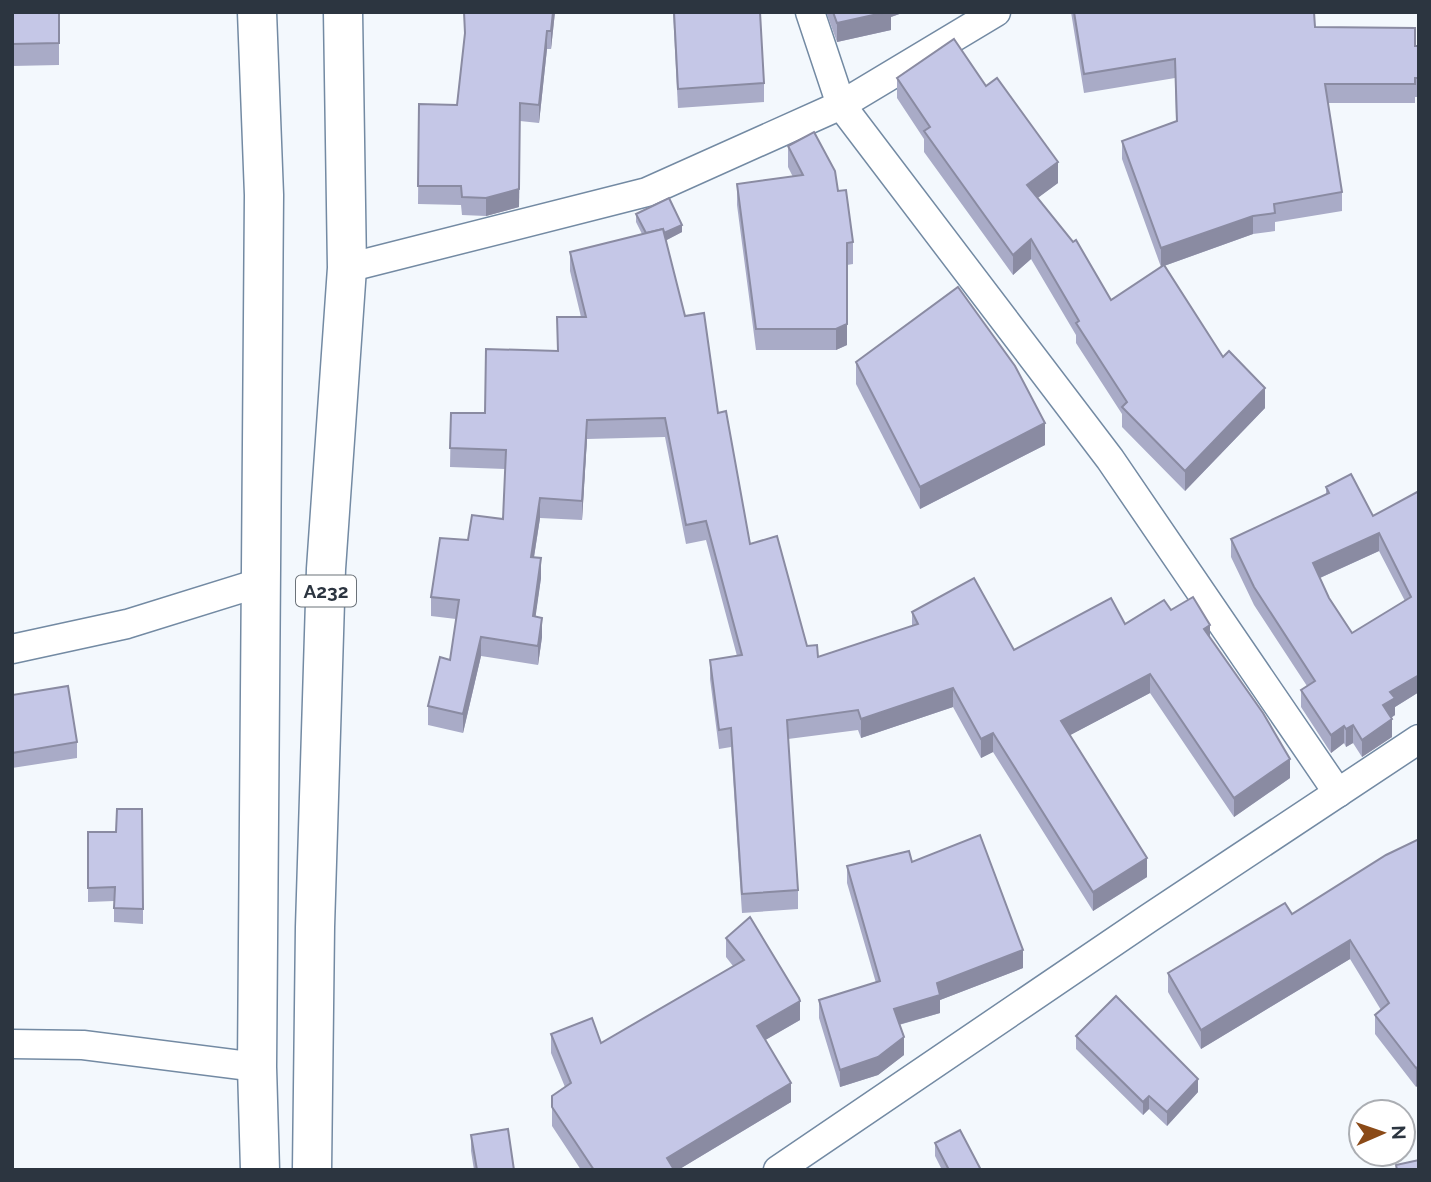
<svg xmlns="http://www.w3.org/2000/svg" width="1431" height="1182" font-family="Raleway,sans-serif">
	<rect width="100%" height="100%" fill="#f3f8fd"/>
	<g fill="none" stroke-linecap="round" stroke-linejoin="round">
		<g stroke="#738aa3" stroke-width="31">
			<g id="street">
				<polyline points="810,12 841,105 1110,459 1338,793"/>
				<polyline points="347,268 647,192 841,105 996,12"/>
				<polyline points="12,649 127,624 262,582"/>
				<polyline points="12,1044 83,1045 257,1067"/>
				<polyline points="778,1170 1149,918 1419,739"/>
			</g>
		</g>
		<g stroke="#738aa3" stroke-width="41">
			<g id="highway">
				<polyline points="257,12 264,195 257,1067 260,1170"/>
				<polyline points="312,1170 315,927 326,569 347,268 343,12"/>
			</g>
		</g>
		<use href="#street" stroke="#fff" stroke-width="28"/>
		<use href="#highway" stroke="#fff" stroke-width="38"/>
	</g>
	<g fill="#a9abc7" fill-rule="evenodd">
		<polygon points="12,12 59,12 59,65 12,66"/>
		<polygon points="464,12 555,12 551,49 547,49 539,123 520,121 519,207 486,216 462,215 461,205 418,204 419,104 457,105 465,40"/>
		<polygon points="673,12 760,12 764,83 764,102 678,108"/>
		<polygon points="826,12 905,12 891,17 891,30 837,42"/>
		<polygon points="1071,12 1314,12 1315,27 1419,46 1419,97 1415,97 1415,103 1328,103 1342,192 1342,211 1275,222 1275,231 1253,234 1164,266 1223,357 1265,408 1185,491 1122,427 1122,414 1076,343 1076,335 1031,259 1013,275 924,152 924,139 897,98 897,78 986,86 1058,183 1037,198 1111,300 1161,267 1122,159 1122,141 1176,121 1175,78 1084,93"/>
		<polygon points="788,146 838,191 853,242 853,264 847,265 847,345 836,350 756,350 737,205 737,184 793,177 788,167"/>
		<polygon points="636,214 682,232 666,240 685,316 718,413 750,544 807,646 818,657 912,626 912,612 1014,650 1125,624 1171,610 1210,638 1290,778 1234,817 1150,693 1070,735 1147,877 1093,911 993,752 981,758 953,707 861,738 858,730 788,739 798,890 798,909 742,913 731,747 719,749 710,679 710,660 737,656 706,540 686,544 665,437 587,439 582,520 540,518 534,557 541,578 535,617 542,637 538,665 481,656 463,733 428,725 428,706 450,660 456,619 431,616 431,597 468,540 503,519 505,469 450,467 451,413 485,413 558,351 581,317 570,271 570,252 642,234 636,222"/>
		<polygon points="856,362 1045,445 920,509 856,384"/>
		<path d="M 1326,487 L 1373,516 L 1419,491 L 1419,692 L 1395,707 L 1395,715 L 1391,718 L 1392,737 L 1362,757 L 1353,743 L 1346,747 L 1344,743 L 1331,753 L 1301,707 L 1301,690 L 1307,686 L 1254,605 L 1231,557 L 1231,539 L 1326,495 ZM 1379,551 L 1405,601 L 1352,633 L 1329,598 L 1320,578 Z"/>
		<polygon points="12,695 77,742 77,758 12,768"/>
		<polygon points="88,832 143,909 143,924 114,922 114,901 88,902"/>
		<polygon points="1419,839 1416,1087 1375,1034 1375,1015 1381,1010 1350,959 1201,1049 1168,992 1168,973 1292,914"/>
		<polygon points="912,862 1023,968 940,1000 940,1013 899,1025 904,1055 878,1075 840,1087 819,1018 819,1000 876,983 847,883 847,866"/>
		<polygon points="726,938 800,1020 765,1040 791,1102 678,1170 581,1170 552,1126 552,1096 565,1087 551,1053 551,1034 601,1043 733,966 726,957"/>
		<polygon points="1076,1036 1198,1092 1167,1126 1149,1109 1143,1115 1076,1049"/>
		<polygon points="471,1135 514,1170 474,1170 471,1151"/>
		<polygon points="935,1143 981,1170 942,1170 935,1156"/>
	</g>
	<g fill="#8a8ba2">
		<polygon points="553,12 555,12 551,49 551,31"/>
		<polygon points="887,12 905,12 891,17 891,30 837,42 837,23"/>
		<polygon points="547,31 547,49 539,123 539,105"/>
		<polygon points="520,121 519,207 486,216 486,198"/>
		<polygon points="1058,162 1058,183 1027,206 1027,185"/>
		<polygon points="1253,216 1253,234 1161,267 1161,248"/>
		<polygon points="682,225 682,232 650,249 650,241"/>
		<polygon points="1031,239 1031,259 1013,275 1013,255"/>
		<polygon points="847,324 847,345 836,350 836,329"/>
		<polygon points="1265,388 1265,408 1185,491 1185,471"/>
		<polygon points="587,420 587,439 582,520 582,501"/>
		<polygon points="1045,423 1045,445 920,509 920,487"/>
		<polygon points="540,498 540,518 531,576 531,557"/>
		<polygon points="1379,533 1379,551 1313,581 1313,563"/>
		<polygon points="541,558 541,578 533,635 533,616"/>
		<polygon points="542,618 542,637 538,665 538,646"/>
		<polygon points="1210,625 1210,645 1204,629"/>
		<polygon points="481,637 481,656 463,733 463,714"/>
		<polygon points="1150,674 1150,693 1061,740 1061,721"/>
		<polygon points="1419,675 1419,692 1395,707 1395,715 1383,723 1383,705 1390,692"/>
		<polygon points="953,688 953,707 861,738 861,719"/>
		<polygon points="1392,719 1392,737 1362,757 1362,740"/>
		<polygon points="1353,725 1353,743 1346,747 1346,729"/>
		<polygon points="1344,726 1344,743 1331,753 1331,735"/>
		<polygon points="993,733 993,752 981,758 981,739"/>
		<polygon points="1290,759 1290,778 1234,817 1234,798"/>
		<polygon points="1147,858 1147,877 1093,911 1093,892"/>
		<polygon points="1350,940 1350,959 1201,1049 1201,1030"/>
		<polygon points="1023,950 1023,968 940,1000 940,1013 894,1026 894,1009 937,983"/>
		<polygon points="800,1001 800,1020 757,1045 757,1026"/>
		<polygon points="904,1037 904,1055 878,1075 840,1087 840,1070"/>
		<polygon points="1419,1066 1419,1085 1416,1087 1416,1068"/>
		<polygon points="1198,1079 1198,1092 1167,1126 1167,1112"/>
		<polygon points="791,1083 791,1102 678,1170 667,1170 667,1158"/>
		<polygon points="1149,1096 1149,1109 1143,1115 1143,1102"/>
	</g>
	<g fill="#c5c7e7" stroke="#8a8ba2" stroke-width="2" fill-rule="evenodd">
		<polygon points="12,12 59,12 59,43 12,44"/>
		<polygon points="464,12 553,12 551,31 547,31 539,105 520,103 519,189 486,198 462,197 461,186 418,186 419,104 457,105 465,33"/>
		<polygon points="674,12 760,12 764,83 678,89"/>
		<polygon points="833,12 887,12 837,23"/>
		<polygon points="1074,12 1314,12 1315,27 1415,28 1415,46 1419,46 1419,78 1415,78 1415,84 1325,84 1342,192 1274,204 1275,213 1253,216 1161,248 1122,141 1177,121 1175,59 1084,74"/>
		<polygon points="954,39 986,86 997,78 1058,162 1027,185 1073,242 1076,240 1111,300 1164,265 1223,357 1229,351 1265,388 1185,471 1122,407 1127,402 1076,323 1079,321 1031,239 1013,255 924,131 930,127 897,78"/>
		<polygon points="814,132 835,171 838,191 846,190 853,242 847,243 847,324 836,329 756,329 737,184 803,175 788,146"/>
		<polygon points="669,198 682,225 664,233 663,229 646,233 636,214"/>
		<polygon points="663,229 685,316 704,313 718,413 726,411 750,544 777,536 807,646 817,645 818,657 918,624 912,612 974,578 1014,650 1111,598 1125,624 1164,600 1171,610 1193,597 1210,625 1204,629 1263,713 1290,759 1234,798 1150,674 1061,721 1147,858 1093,892 993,733 981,739 953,688 861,719 858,710 787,720 798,890 742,894 731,728 719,730 710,660 742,655 706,521 686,525 665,418 587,420 582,501 540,498 531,557 541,558 533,616 542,618 538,646 481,637 463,714 428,706 440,657 450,660 459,600 431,597 440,538 468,540 472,515 503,519 506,450 450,448 451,413 485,413 486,349 558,351 557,317 586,317 570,252"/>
		<polygon points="958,287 1015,366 1045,423 920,487 856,362"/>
		<path d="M 1351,474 L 1373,516 L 1419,491 L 1419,675 L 1390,692 L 1395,698 L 1383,705 L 1392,719 L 1362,740 L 1353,725 L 1346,729 L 1344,726 L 1331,735 L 1301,690 L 1315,681 L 1254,587 L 1231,539 L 1329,493 L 1326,487 ZM 1379,533 L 1411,597 L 1352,633 L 1329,598 L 1313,563 Z"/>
		<polygon points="68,686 77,742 12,753 12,695"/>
		<polygon points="117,809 142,809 143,909 114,908 115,887 88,888 88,832 116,832"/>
		<polygon points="980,835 1023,950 937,983 940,995 894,1009 904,1037 878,1057 840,1070 819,1000 880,981 847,866 909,851 912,862"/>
		<polygon points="1419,839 1419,1066 1416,1068 1375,1015 1389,1003 1350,940 1201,1030 1168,973 1285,903 1292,914 1386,855"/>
		<polygon points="750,917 799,998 800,1001 757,1026 791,1083 667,1158 673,1168 670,1170 594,1170 552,1107 552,1096 571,1083 551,1034 592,1018 601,1043 744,960 726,938"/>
		<polygon points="1116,996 1198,1079 1167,1112 1149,1096 1143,1102 1076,1036"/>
		<polygon points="508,1129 514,1170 477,1170 471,1135"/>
		<polygon points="960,1130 981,1170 949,1170 935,1143"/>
		<polygon points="1419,1160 1419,1170 1397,1170 1396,1165"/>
	</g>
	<g text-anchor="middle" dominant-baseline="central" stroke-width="5" stroke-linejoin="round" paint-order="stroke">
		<rect fill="#fff" stroke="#6b7279" stroke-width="2" x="296" y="575.5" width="60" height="31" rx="5"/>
		<g font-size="19" font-weight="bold" fill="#2c3540">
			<text x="326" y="591">A232</text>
		</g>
	</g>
	<rect width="1431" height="1182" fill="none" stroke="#2c3540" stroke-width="28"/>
	<g transform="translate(1382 1133) rotate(88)"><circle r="33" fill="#ffffff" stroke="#abaeb3" stroke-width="2"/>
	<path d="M0-5L12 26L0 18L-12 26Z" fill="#8b4a17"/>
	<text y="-10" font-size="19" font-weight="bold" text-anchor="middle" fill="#2c3540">N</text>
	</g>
</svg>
